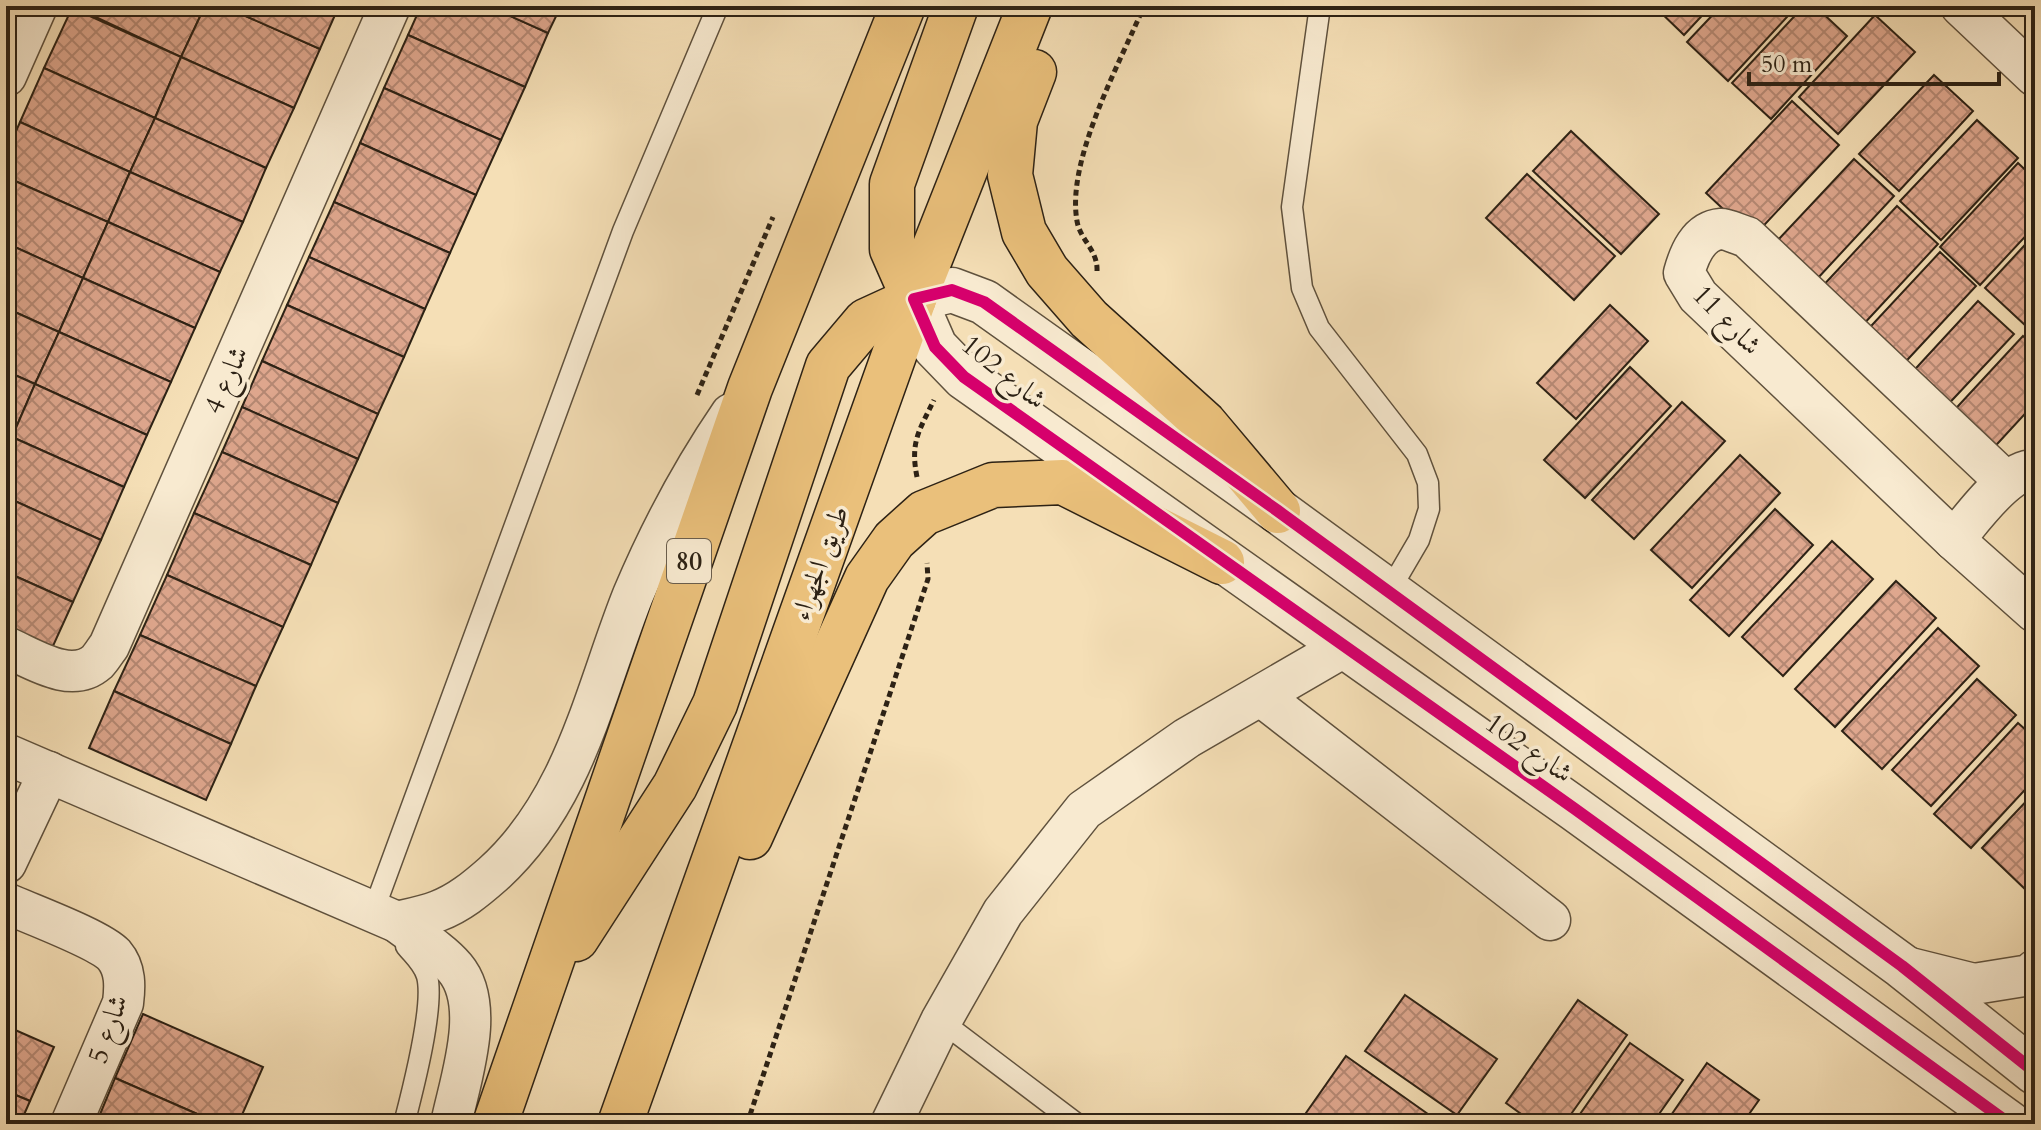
<svg xmlns="http://www.w3.org/2000/svg" width="2041" height="1130" font-family="Cardo,Amiri,serif">
	<defs>
		<pattern id="building-cross-hatch" width="8" height="8" patternUnits="userSpaceOnUse" patternTransform="scale(2)"><rect width="8" height="8" fill="#dfa78e"/><path d="M0 0l8 8M0 8l8-8" fill="none" stroke="#b58873"/></pattern>
	</defs>
	<rect width="100%" height="100%" fill="#f5dfb6"/>
	<filter id="stains"><feTurbulence type="fractalNoise" baseFrequency=".0025" numOctaves="4"/><feColorMatrix values="0 0 0 0 .2 0 0 0 0 .09 0 0 0 0 .02 0 0 0 .5 -.17"/></filter>
	<radialGradient id="worn" r=".72"><stop offset=".6" stop-color="#630" stop-opacity="0"/><stop offset="1" stop-color="#630" stop-opacity=".3"/></radialGradient>
	<g fill="url(#building-cross-hatch)" stroke="#2d2215" stroke-width="2">
		<polygon points="72,6 205,6 181,57"/>
		<polygon points="205,6 223,6 320,49 294,108 181,57"/>
		<polygon points="223,6 339,6 320,49"/>
		<polygon points="421,6 488,6 548,33 525,87 408,35"/>
		<polygon points="488,6 561,6 548,33"/>
		<polygon points="1654,6 1711,6 1684,35"/>
		<polygon points="1721,6 1797,6 1728,81 1687,42"/>
		<polygon points="1804,6 1815,6 1847,36 1771,119 1732,83"/>
		<polygon points="72,8 181,57 155,118 44,68"/>
		<polygon points="1875,15 1915,52 1838,134 1799,97"/>
		<polygon points="408,35 525,87 501,140 384,88"/>
		<polygon points="181,57 294,108 266,168 155,118"/>
		<polygon points="44,68 155,118 130,172 20,122"/>
		<polygon points="1934,75 1973,111 1899,191 1859,154"/>
		<polygon points="384,88 501,140 476,195 360,143"/>
		<polygon points="1792,101 1839,145 1753,237 1706,193"/>
		<polygon points="155,118 266,168 243,222 130,172"/>
		<polygon points="1977,120 2018,158 1941,240 1900,201"/>
		<polygon points="20,122 130,172 108,222 6,177 6,154"/>
		<polygon points="1571,131 1659,214 1621,254 1533,171"/>
		<polygon points="360,143 476,195 450,253 334,202"/>
		<polygon points="1854,159 1894,196 1817,279 1777,241"/>
		<polygon points="2018,163 2035,179 2035,226 1980,285 1940,247"/>
		<polygon points="130,172 243,222 220,272 108,222"/>
		<polygon points="1527,174 1615,256 1574,300 1486,218"/>
		<polygon points="6,177 108,222 83,278 6,243"/>
		<polygon points="334,202 450,253 425,309 309,257"/>
		<polygon points="1897,206 1938,244 1860,328 1819,290"/>
		<polygon points="108,222 220,272 195,328 83,278"/>
		<polygon points="2035,234 2035,316 2026,326 1985,288"/>
		<polygon points="6,243 83,278 59,332 6,308"/>
		<polygon points="1940,252 1976,286 1896,372 1859,339"/>
		<polygon points="309,257 425,309 404,357 287,305"/>
		<polygon points="83,278 195,328 171,382 59,332"/>
		<polygon points="1978,301 2014,334 1941,412 1906,379"/>
		<polygon points="287,305 404,357 378,414 262,361"/>
		<polygon points="1610,305 1648,341 1576,419 1537,383"/>
		<polygon points="6,308 59,332 35,384 6,371"/>
		<polygon points="2035,325 2035,342 2026,334"/>
		<polygon points="59,332 171,382 147,435 35,384"/>
		<polygon points="2023,336 2035,347 2035,403 1987,455 1947,418"/>
		<polygon points="262,361 378,414 358,459 242,407"/>
		<polygon points="1630,367 1671,406 1585,498 1544,460"/>
		<polygon points="6,371 35,384 12,437 6,435"/>
		<polygon points="35,384 147,435 124,487 12,437"/>
		<polygon points="1682,402 1725,441 1634,539 1592,500"/>
		<polygon points="242,407 358,459 338,503 222,452"/>
		<polygon points="12,437 124,487 101,540 6,497 6,450"/>
		<polygon points="222,452 338,503 311,565 194,513"/>
		<polygon points="1740,455 1780,493 1692,588 1651,550"/>
		<polygon points="6,497 101,540 73,602 6,572"/>
		<polygon points="1775,509 1813,545 1729,636 1690,600"/>
		<polygon points="194,513 311,565 283,627 167,575"/>
		<polygon points="1832,541 1873,579 1783,676 1742,637"/>
		<polygon points="6,572 73,602 48,657 6,638"/>
		<polygon points="167,575 283,627 256,686 140,635"/>
		<polygon points="1896,581 1936,618 1835,727 1795,689"/>
		<polygon points="1938,628 1979,666 1882,769 1842,731"/>
		<polygon points="140,635 256,686 231,744 114,691"/>
		<polygon points="1977,679 2016,715 1931,806 1892,770"/>
		<polygon points="114,691 231,744 206,800 89,748"/>
		<polygon points="2018,723 2035,738 2035,779 1971,848 1934,814"/>
		<polygon points="2035,792 2035,882 2027,891 1982,848"/>
		<polygon points="1405,995 1497,1059 1457,1115 1365,1051"/>
		<polygon points="1578,1000 1627,1035 1564,1124 1535,1124 1506,1103"/>
		<polygon points="143,1014 263,1067 238,1124 220,1124 115,1078"/>
		<polygon points="6,1026 54,1047 30,1101 6,1091"/>
		<polygon points="1630,1043 1683,1080 1652,1124 1573,1124"/>
		<polygon points="1346,1056 1442,1124 1323,1124 1306,1113"/>
		<polygon points="1707,1063 1759,1100 1742,1124 1665,1124"/>
		<polygon points="115,1078 220,1124 96,1124"/>
		<polygon points="6,1091 30,1101 20,1124 6,1124"/>
		<polygon points="1780,1115 1793,1124 1774,1124"/>
	</g>
	<g fill="none" stroke-linecap="round" stroke-linejoin="round">
		<g stroke="#5f513d" stroke-width="23">
			<g id="service">
				<polyline points="1320,6 1292,207 1302,288 1319,328 1417,454 1428,483 1429,509 1419,540 1388,593"/>
				<polyline points="373,912 623,231 718,6"/>
				<polyline points="941,1021 1077,1124"/>
				<path d="M 404,1124 C 412,1093 435,1006 427,976 C 423,963 414,956 406,946"/>
			</g>
		</g>
		<g stroke="#5f513d" stroke-width="43">
			<g id="minor">
				<polyline points="1961,6 2035,76"/>
				<polyline points="6,76 37,6"/>
				<path d="M 2006,482 L 1747,237 C 1739,235 1728,229 1721,229 C 1698,231 1689,255 1684,273 L 1698,296 L 1954,540 L 2035,612"/>
				<path d="M 1954,540 C 1972,519 2006,469 2035,470"/>
				<path d="M 6,647 C 32,658 71,685 97,662 C 101,658 105,651 109,646 L 390,6"/>
				<polyline points="1261,696 1550,920"/>
				<path d="M 6,754 L 397,922 C 415,936 440,950 455,968 C 487,1006 460,1080 451,1124"/>
				<polyline points="6,863 49,772"/>
				<path d="M 6,903 C 30,914 99,939 114,955 C 126,969 125,987 123,1003 L 71,1124"/>
				<path d="M 397,922 C 410,919 425,916 438,911 C 459,903 476,889 493,874 C 575,800 594,693 633,595 C 660,531 692,471 731,414"/>
				<polyline points="1902,966 1974,984 2030,975 2035,970"/>
				<polyline points="891,1124 941,1021 1003,912 1084,810 1187,738 1344,647"/>
			</g>
		</g>
		<g stroke="#5f513d" stroke-width="47">
			<polyline id="tertiary" points="2010,1124 1575,809 964,377 935,347 914,299 952,290 984,302 1278,511 1902,966 2035,1072"/>
		</g>
		<g stroke="#2d2215" stroke-width="47">
			<g id="trunk">
				<polyline points="1034,72 1015,121 1010,175 1024,232 1047,271 1089,319 1204,423 1278,511"/>
				<polyline points="914,299 892,249 892,184 956,6"/>
				<polyline points="750,837 867,578 894,540 924,513 993,485 1063,482 1222,562"/>
				<polyline points="576,939 675,786 715,704 828,366 866,321 914,299"/>
				<polyline points="495,1124 750,388 903,6"/>
				<polyline points="620,1124 914,299 1030,6"/>
			</g>
		</g>
		<g stroke="#2d2215" stroke-width="5" stroke-dasharray="6 4" stroke-linecap="butt">
			<path d="M 1097,271 C 1098,250 1080,240 1077,221 C 1066,160 1120,63 1144,6"/>
			<polyline points="697,395 773,217"/>
			<path d="M 917,477 C 910,442 919,431 934,400"/>
			<polyline points="747,1124 928,579 927,563"/>
		</g>
		<use href="#service" stroke="#f8ead0" stroke-width="20"/>
		<use href="#minor" stroke="#f8ead0" stroke-width="40"/>
		<use href="#tertiary" stroke="#f8ead0" stroke-width="44"/>
		<use href="#trunk" stroke="#eac07b" stroke-width="44"/>
		<g stroke="#f8ead0" stroke-width="17">
			<polyline id="cycleway" points="2010,1124 1575,809 964,377 935,347 914,299 952,290 984,302 1278,511 1902,966 2035,1072"/>
		</g>
		<use href="#cycleway" stroke="#d6006c" stroke-width="12"/>
	</g>
	<g text-anchor="middle" dominant-baseline="central" stroke-width="7" stroke-linejoin="round" paint-order="stroke">
		<rect fill="#f8ead0" stroke="#6a5e4d" stroke-width="2" x="667" y="539" width="44" height="44" rx="6"/>
		<g font-size="26" font-weight="bold" fill="#2d2215">
			<text x="689" y="561">80</text>
		</g>
		<g font-size="28" fill="#2d2215" stroke="#f8ead0">
			<text transform="translate(1727 320) rotate(46)">شارع 11</text>
			<text transform="translate(1004 372) rotate(39)">شارع 102</text>
			<text transform="translate(226 380) rotate(-66)">شارع 4</text>
			<text transform="translate(820 563) rotate(-70)">طريق الجهراء</text>
			<text transform="translate(1529 748) rotate(35)">شارع 102</text>
			<text transform="translate(108 1029) rotate(-71)">شارع 5</text>
		</g>
	</g>
	<rect width="2041" height="1130" fill="none" stroke="#f5dfb6" stroke-width="32"/>
	<rect x="8" y="8" width="2025" height="1114" fill="none" stroke="#2d2215" stroke-width="4"/>
	<rect x="16" y="16" width="2009" height="1098" fill="none" stroke="#2d2215" stroke-width="2"/>
	<path d="M1749 72v12h250v-12" fill="none" stroke="#2d2215" stroke-width="4"/>
	<text x="1761" y="72" font-size="24" fill="#2d2215" stroke="#f8ead0" stroke-width="6" paint-order="stroke">50 m</text>
	<rect width="100%" height="100%" filter="url(#stains)"/>
	<rect width="100%" height="100%" fill="url(#worn)"/>
</svg>
